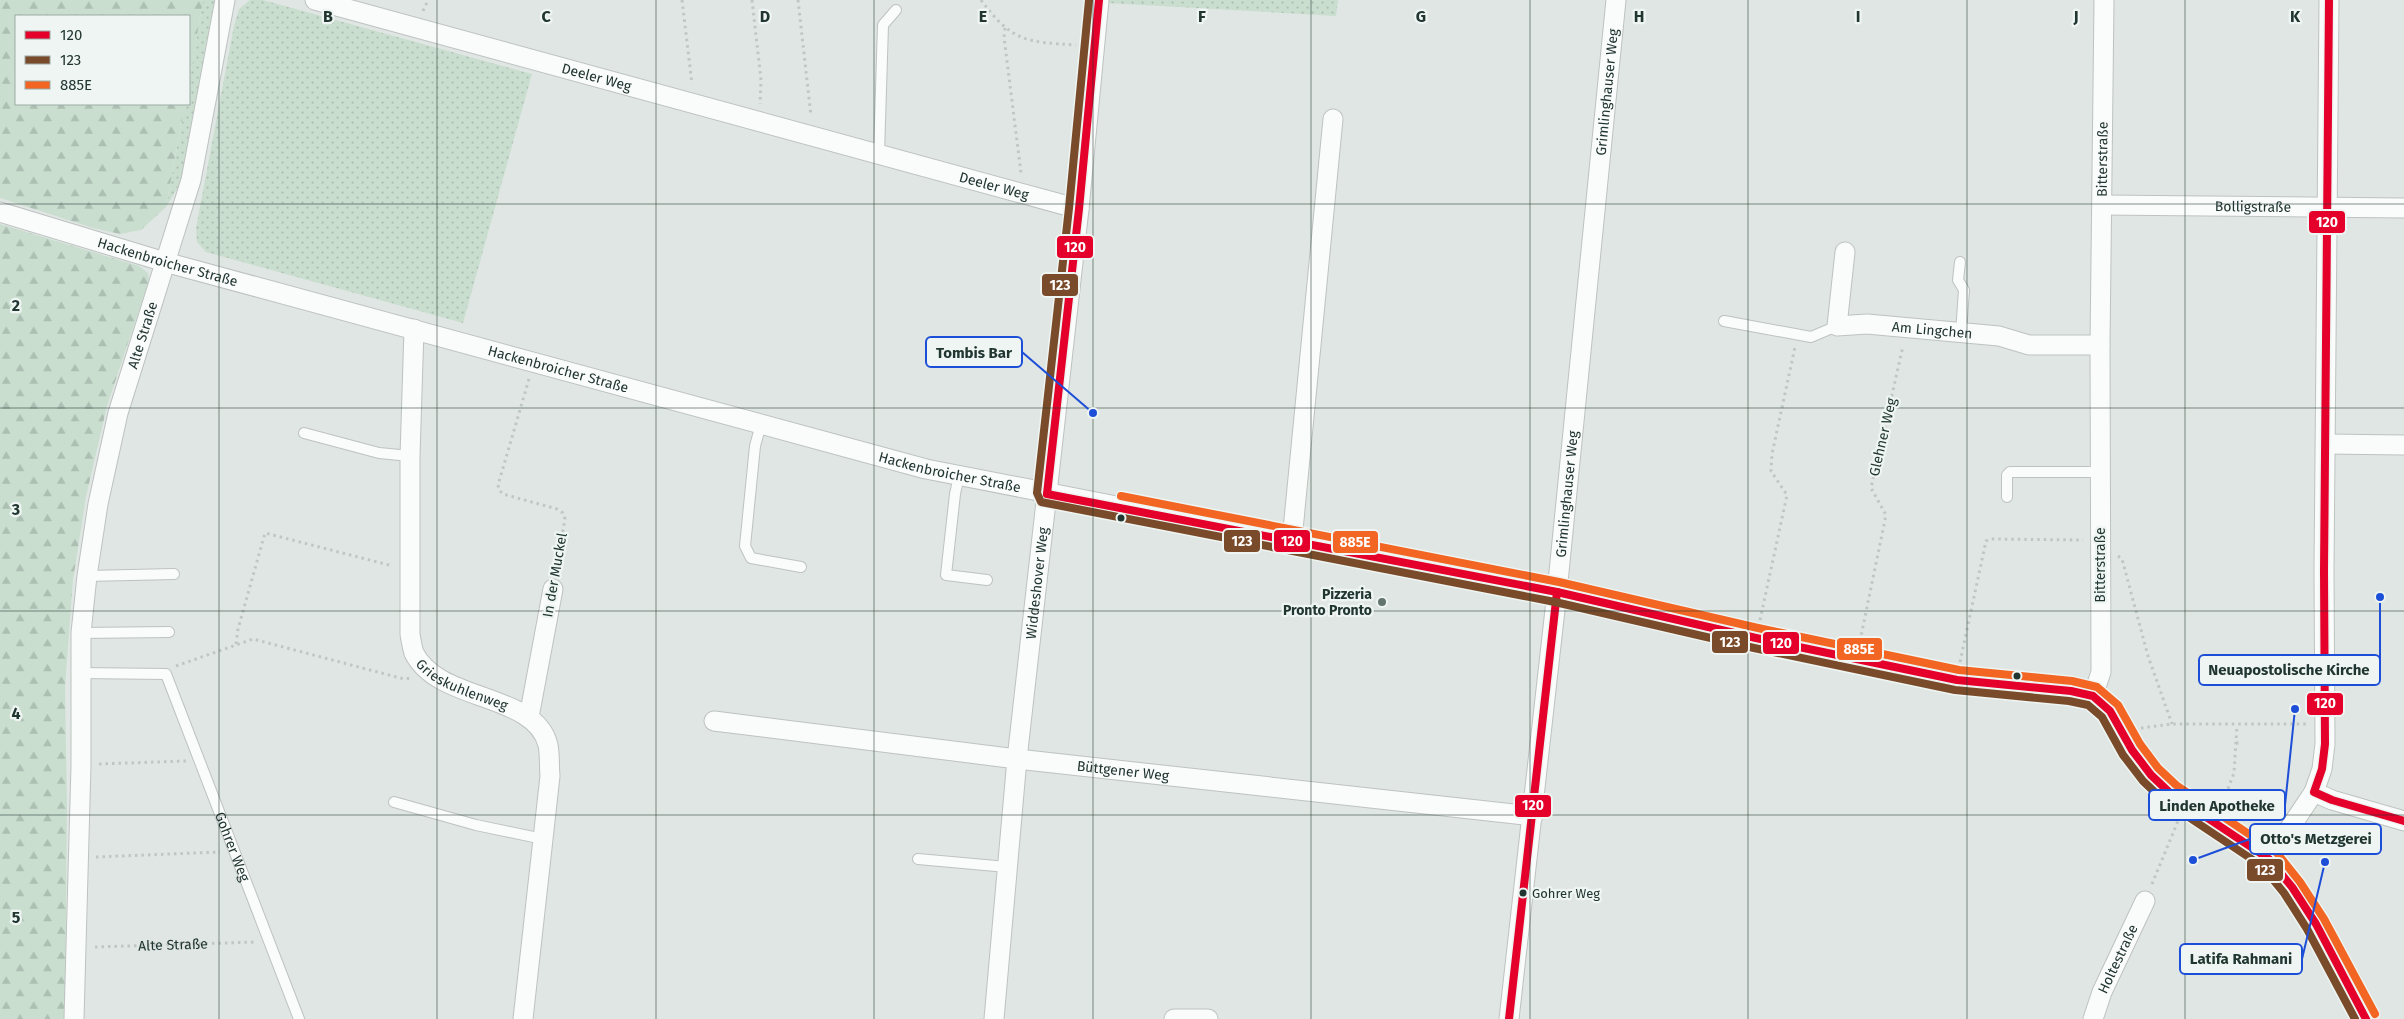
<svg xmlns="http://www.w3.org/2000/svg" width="2404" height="1019" font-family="'Fira Sans',sans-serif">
	<defs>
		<pattern id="grass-dots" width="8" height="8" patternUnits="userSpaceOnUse" patternTransform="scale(1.25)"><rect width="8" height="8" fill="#caded0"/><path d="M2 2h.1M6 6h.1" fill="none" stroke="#adbfb3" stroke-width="1.8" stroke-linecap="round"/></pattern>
		<pattern id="forest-firs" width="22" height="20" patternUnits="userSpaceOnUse" patternTransform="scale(1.25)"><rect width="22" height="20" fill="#caded0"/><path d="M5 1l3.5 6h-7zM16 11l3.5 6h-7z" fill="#adbfb3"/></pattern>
	</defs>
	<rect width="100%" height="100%" fill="#e0e6e3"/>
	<g fill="url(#grass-dots)">
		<polygon points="203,0 216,0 182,181 166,207 185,104 189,104 189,83"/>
		<polygon points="250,0 263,0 532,74 463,323 206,252 197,242 196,228 234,26 239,9"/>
		<polygon points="1107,0 1338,0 1336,16 1107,3"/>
	</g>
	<g fill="url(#forest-firs)">
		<polygon points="0,0 203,0 189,83 189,16 16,16 16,104 185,104 166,207 141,230 120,234 93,228 0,198"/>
		<polygon points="0,224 139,266 148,273 149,280 107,406 86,497 73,580 65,687 67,804 65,1019 0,1019"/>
	</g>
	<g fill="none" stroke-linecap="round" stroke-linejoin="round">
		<g stroke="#bdc3c0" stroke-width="12">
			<g id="lane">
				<polyline points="879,154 883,25 896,10"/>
				<polyline points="1960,262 1958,280 1964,290 1961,333"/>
				<polyline points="1724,321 1811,337 1837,326"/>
				<polyline points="761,424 755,446 745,546 751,558 801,567"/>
				<polyline points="304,433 379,453 410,456"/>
				<polyline points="959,476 955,494 946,575 987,580"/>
				<polyline points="2007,497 2007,475 2010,472 2100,472"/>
				<polyline points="87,576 174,574"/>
				<polyline points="81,633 169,632"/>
				<path id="s2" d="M 80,673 L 166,674 L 299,1019"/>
				<polyline points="394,802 476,825 543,839"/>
				<polyline points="918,859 1007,867"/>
			</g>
		</g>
		<g stroke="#bdc3c0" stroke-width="21">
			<g id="street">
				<path id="s3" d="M 315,0 L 1079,209"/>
				<path id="s4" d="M 2102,205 L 2404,208"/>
				<path id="s5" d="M 0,212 L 165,262 L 926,469 L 1557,592 L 1756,638 L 1957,680 L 2071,691 L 2093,696 L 2110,711 L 2132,750 L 2151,775 L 2170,793 L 2269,859 L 2292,887 L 2316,924 L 2366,1019"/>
				<path id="s6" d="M 1845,252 L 1837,326 L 1867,324 L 1999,336 L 2029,345 L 2100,345"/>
				<path id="s7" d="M 414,329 L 410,456 L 410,634 C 411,640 412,647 414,653 C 439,703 535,692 548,745 C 550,755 549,766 550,776 L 523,1019"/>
				<polyline points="2326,444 2404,445"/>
				<polyline points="1292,540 1333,119"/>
				<path id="s8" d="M 2093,696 L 2101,672 L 2100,345 L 2104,0"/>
				<polyline points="529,717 553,589"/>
				<path id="s9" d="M 714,721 L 1017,759 L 1533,816"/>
				<polyline points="2314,792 2332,800 2404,821"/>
				<polyline points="2269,859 2314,792 2322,769 2325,744 2324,571 2329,0"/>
				<path id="s10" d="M 74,1019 L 81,765 L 81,633 L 87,576 L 98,504 L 118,413 L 191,180 L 225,0"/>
				<path id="s11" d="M 994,1019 L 1017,759 L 1079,209 L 1099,0"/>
				<polyline points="1174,1019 1208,1019"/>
				<path id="s12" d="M 1509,1019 L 1557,592 L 1616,0"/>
				<path id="s13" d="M 2093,1019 L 2102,992 L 2145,901"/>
			</g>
		</g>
		<g stroke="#bfc7c5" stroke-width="3" stroke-dasharray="2.5 4" stroke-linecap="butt">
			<polyline points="682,0 692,84"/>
			<polyline points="752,0 761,80 760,104"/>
			<polyline points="798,0 811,116"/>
			<path d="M 981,0 C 1012,42 1027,42 1076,45"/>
			<polyline points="423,11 428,0"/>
			<polyline points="1005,28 1004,37 1021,173"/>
			<polyline points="529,379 498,485 499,490 503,494 557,509 563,513 565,519 556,571"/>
			<polyline points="2118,556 2122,559 2148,656 2172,724"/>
			<polyline points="1760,620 1787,495 1771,471 1772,454 1795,347"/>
			<polyline points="1860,641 1886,515 1871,488 1903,346"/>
			<polyline points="236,644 238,629 265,533 393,566"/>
			<polyline points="1960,662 1986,541 1990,539 2083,540"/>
			<polyline points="176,666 253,639 404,679 411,678"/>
			<polyline points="2141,728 2172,724 2307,724"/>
			<polyline points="2236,743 2242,743"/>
			<polyline points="99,764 186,761"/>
			<polyline points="2221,807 2234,773 2237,725"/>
			<polyline points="96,857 220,852"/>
			<polyline points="2152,884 2178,821"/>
			<path id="s1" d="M 95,947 L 256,942"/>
		</g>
		<use href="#lane" stroke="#fafbfb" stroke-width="10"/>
		<use href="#street" stroke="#fafbfb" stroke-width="19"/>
		<g stroke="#eef5f2" stroke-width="11">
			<g id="bus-1">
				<polyline points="2329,0 2324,571 2325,744 2322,769 2314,792 2332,800 2404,821"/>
				<polyline points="1047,494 1557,592 1756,638 1957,680 2071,691 2093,696 2110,711 2132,750 2151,775 2170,793 2269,859 2292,887 2316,924 2366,1019"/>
				<polyline points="1047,494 1079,209 1099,0"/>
				<polyline points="1509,1019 1557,592"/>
			</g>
		</g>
		<g stroke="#eef5f2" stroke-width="11">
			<polyline id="bus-2" points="1089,0 1069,208 1037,493 1041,502 1555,602 1754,648 1955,690 2069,701 2088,705 2102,717 2123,755 2143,781 2163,800 2262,866 2284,893 2307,929 2355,1019"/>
		</g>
		<g stroke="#eef5f2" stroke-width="11">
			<polyline id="bus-3" points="1121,496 1559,582 1758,628 1959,670 2072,681 2097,687 2118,705 2140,744 2158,768 2176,785 2277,853 2300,882 2324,919 2375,1014"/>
		</g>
		<use href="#bus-1" stroke="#e4002b" stroke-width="8"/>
		<use href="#bus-2" stroke="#7a4b2a" stroke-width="8"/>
		<use href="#bus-3" stroke="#f26522" stroke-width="8"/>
	</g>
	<path fill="none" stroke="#213631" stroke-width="1" stroke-opacity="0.55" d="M 219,0 L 219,1019M 437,0 L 437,1019M 656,0 L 656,1019M 874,0 L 874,1019M 1093,0 L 1093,1019M 1311,0 L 1311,1019M 1530,0 L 1530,1019M 1748,0 L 1748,1019M 1967,0 L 1967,1019M 2185,0 L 2185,1019M 0,204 L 2404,204M 0,408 L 2404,408M 0,611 L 2404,611M 0,815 L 2404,815"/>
	<g fill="#213631" stroke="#eef5f2" stroke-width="2">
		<circle cx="1121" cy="518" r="4.5"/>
		<circle cx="2017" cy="676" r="4.5"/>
		<circle cx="1523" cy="893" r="4.5"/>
	</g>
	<circle fill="#64746f" stroke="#eef5f2" stroke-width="2" cx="1382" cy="602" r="5"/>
	<g text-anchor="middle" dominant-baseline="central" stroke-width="4.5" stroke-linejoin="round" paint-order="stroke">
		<g font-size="13" fill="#213631" stroke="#eef5f2" text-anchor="start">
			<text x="1532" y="893">Gohrer Weg</text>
		</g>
		<g font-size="14" fill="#213631" stroke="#eef5f2">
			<text stroke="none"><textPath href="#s3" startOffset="292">Deeler Weg</textPath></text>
			<text stroke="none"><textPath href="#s12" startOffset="932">Grimlinghauser Weg</textPath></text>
			<text stroke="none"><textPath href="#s8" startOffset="538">Bitterstraße</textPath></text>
			<text stroke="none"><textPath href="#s3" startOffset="704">Deeler Weg</textPath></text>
			<text stroke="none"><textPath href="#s4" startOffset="151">Bolligstraße</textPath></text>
			<text stroke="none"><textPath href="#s5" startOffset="175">Hackenbroicher Straße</textPath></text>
			<text stroke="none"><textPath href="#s6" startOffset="170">Am Lingchen</textPath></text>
			<text stroke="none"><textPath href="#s10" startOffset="691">Alte Straße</textPath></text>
			<text stroke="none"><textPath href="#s5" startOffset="580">Hackenbroicher Straße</textPath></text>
			<text transform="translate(1883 437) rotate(-77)">Glehner Weg</text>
			<text stroke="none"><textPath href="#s5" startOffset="985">Hackenbroicher Straße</textPath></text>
			<text stroke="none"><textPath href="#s12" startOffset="528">Grimlinghauser Weg</textPath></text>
			<text transform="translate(2100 565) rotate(-90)">Bitterstraße</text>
			<text transform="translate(555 575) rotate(-80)">In der Muckel</text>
			<text stroke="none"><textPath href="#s11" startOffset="438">Widdeshover Weg</textPath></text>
			<text stroke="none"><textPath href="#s7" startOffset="384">Grieskuhlenweg</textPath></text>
			<text stroke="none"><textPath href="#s9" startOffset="412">Büttgener Weg</textPath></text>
			<text stroke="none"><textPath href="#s2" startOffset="271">Gohrer Weg</textPath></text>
			<text stroke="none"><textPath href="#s1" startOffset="78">Alte Straße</textPath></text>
			<text stroke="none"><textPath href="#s13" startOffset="65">Holtestraße</textPath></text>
		</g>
		<g font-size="14" font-weight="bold" fill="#213631" stroke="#eef5f2" text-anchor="end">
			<text x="1372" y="594">Pizzeria<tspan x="1372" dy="16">Pronto Pronto</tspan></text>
		</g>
	</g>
	<g font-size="16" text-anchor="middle" font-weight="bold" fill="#213631" stroke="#eef5f2" stroke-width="4.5" stroke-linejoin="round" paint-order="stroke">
		<text x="328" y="22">B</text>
		<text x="546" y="22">C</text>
		<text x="765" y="22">D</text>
		<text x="983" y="22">E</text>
		<text x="1202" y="22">F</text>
		<text x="1421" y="22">G</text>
		<text x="1639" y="22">H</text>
		<text x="1858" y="22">I</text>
		<text x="2076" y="22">J</text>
		<text x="2295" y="22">K</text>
		<text x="16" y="311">2</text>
		<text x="16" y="515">3</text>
		<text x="16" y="719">4</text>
		<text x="16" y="923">5</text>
	</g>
	<path fill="none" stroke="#1d4ed8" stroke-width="2" d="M1093 413L1022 352M2380 597L2380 670M2295 709L2285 805M2193 860L2250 839M2325 862L2302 959"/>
	<g fill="#1d4ed8" stroke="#eef5f2" stroke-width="2">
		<circle cx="1093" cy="413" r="5"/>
		<circle cx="2380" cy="597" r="5"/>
		<circle cx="2295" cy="709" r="5"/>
		<circle cx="2193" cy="860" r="5"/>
		<circle cx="2325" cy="862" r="5"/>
	</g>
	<g fill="#eef5f2" stroke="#1d4ed8" stroke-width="2">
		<rect x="926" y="337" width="96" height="30" rx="5"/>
		<rect x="2199" y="655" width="181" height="30" rx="5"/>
		<rect x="2149" y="790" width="136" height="30" rx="5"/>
		<rect x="2250" y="824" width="131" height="30" rx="5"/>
		<rect x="2180" y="944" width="122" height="30" rx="5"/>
	</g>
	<g font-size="15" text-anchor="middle" font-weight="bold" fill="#213631">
		<text x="974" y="358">Tombis Bar</text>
		<text x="2289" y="675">Neuapostolische Kirche</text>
		<text x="2217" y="811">Linden Apotheke</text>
		<text x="2316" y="844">Otto's Metzgerei</text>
		<text x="2241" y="964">Latifa Rahmani</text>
	</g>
	<g stroke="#eef5f2" stroke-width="2">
		<rect x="2308" y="210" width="38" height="24" rx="5" fill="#e4002b"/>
		<rect x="1056" y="235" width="38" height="24" rx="5" fill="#e4002b"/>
		<rect x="1041" y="273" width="38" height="24" rx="5" fill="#7a4b2a"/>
		<rect x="1223" y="529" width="38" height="24" rx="5" fill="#7a4b2a"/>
		<rect x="1273" y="529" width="38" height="24" rx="5" fill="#e4002b"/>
		<rect x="1332" y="530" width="47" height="24" rx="5" fill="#f26522"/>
		<rect x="1711" y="630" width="38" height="24" rx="5" fill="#7a4b2a"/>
		<rect x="1762" y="631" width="38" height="24" rx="5" fill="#e4002b"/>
		<rect x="1836" y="637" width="47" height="24" rx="5" fill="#f26522"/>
		<rect x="2306" y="692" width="38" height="24" rx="5" fill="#e4002b"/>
		<rect x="1514" y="794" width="38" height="24" rx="5" fill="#e4002b"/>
		<rect x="2246" y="858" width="38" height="24" rx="5" fill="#7a4b2a"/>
	</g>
	<g font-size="14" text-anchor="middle" font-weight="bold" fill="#fff">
		<text x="2327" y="227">120</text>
		<text x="1075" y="252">120</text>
		<text x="1060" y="290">123</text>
		<text x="1242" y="546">123</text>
		<text x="1292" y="546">120</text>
		<text x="1355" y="547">885E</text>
		<text x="1730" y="647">123</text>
		<text x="1781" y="648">120</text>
		<text x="1859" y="654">885E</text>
		<text x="2325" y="708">120</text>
		<text x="1533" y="810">120</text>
		<text x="2265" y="875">123</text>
	</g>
	<rect x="15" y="15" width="175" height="90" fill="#eef5f2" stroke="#9ca9a5"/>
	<rect x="25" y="31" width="25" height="8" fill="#e4002b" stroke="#9ca9a5"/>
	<text x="60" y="40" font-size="15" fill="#213631">120</text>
	<rect x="25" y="56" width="25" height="8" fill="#7a4b2a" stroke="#9ca9a5"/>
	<text x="60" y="65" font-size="15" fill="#213631">123</text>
	<rect x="25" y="81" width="25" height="8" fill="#f26522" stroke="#9ca9a5"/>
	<text x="60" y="90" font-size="15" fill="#213631">885E</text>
</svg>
